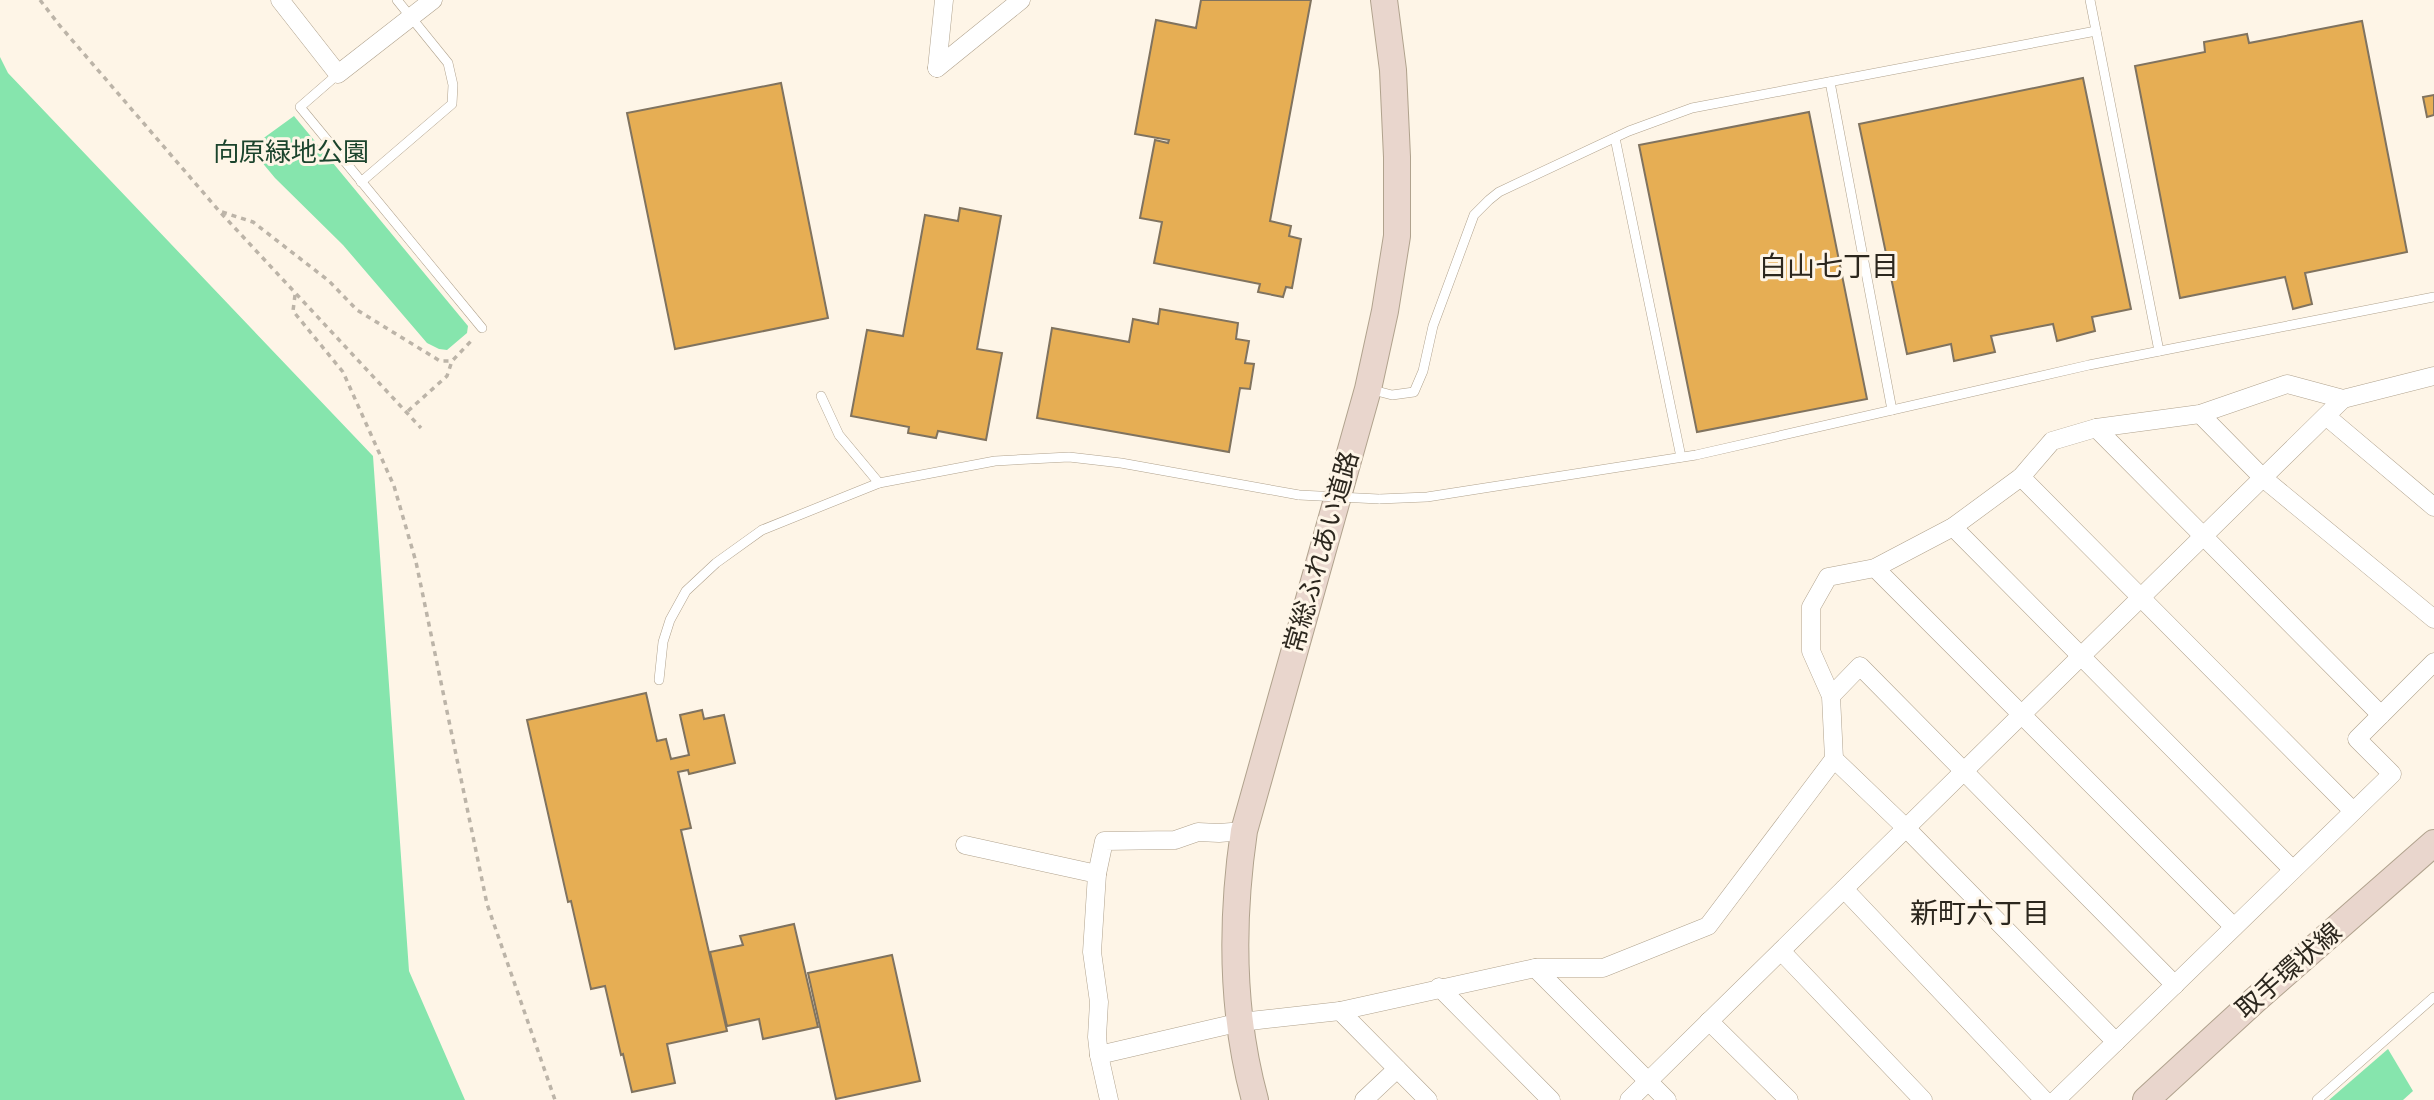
<svg xmlns="http://www.w3.org/2000/svg" width="2434" height="1100" font-family="Signika,'Noto Sans JP',sans-serif">
	<rect width="100%" height="100%" fill="#fef5e7"/>
	<g fill="#86e5ad">
		<polygon points="0,57 8,73 373,456 409,971 465,1100 0,1100"/>
		<polygon points="294,116 468,326 467,333 447,350 439,349 427,343 343,245 275,178 250,148"/>
		<polygon points="2388,1049 2413,1091 2403,1100 2329,1100"/>
	</g>
	<g fill="#e6ae54" stroke="#80735f" stroke-width="2">
		<polygon points="1201,0 1311,0 1270,221 1291,226 1289,236 1301,239 1292,288 1286,287 1283,297 1258,292 1260,284 1154,263 1162,222 1140,218 1155,140 1168,143 1169,140 1135,134 1156,20 1196,28"/>
		<polygon points="2362,21 2407,252 2305,273 2312,304 2293,309 2285,277 2180,298 2135,66 2205,52 2204,42 2247,34 2249,43"/>
		<polygon points="2083,78 2131,309 2092,317 2095,331 2057,341 2053,324 1991,336 1995,352 1954,361 1951,344 1907,354 1859,124"/>
		<polygon points="781,83 828,318 675,349 627,113"/>
		<polygon points="2434,95 2434,115 2427,117 2423,97"/>
		<polygon points="1809,112 1867,399 1697,432 1639,145"/>
		<polygon points="960,208 1001,216 977,349 1002,353 986,440 938,431 936,438 908,433 909,427 851,416 867,330 903,336 925,215 958,221"/>
		<polygon points="1160,309 1238,323 1236,339 1249,341 1245,363 1254,364 1250,389 1240,388 1229,452 1037,418 1052,328 1129,342 1133,319 1158,324"/>
		<polygon points="646,693 657,741 666,739 671,759 689,755 680,715 702,710 704,719 724,715 735,763 689,774 688,770 678,772 691,828 681,830 727,1031 667,1044 675,1083 632,1092 623,1054 621,1055 605,986 591,989 571,901 568,902 527,720"/>
		<polygon points="794,924 818,1027 763,1039 759,1019 727,1026 710,952 743,945 740,936"/>
		<polygon points="892,955 920,1081 836,1099 808,973"/>
	</g>
	<g fill="none" stroke-linecap="round" stroke-linejoin="round">
		<g stroke="#b0a28d" stroke-width="10">
			<g id="lane">
				<polyline points="2090,0 2159,351"/>
				<polyline points="338,74 300,107 482,328"/>
				<polyline points="1830,82 1892,410"/>
				<polyline points="1615,138 1681,457"/>
				<polyline points="361,182 452,104 453,85 448,63 397,0"/>
				<polyline points="1369,389 1392,395 1414,392 1423,371 1433,326 1474,215 1489,200 1499,192 1629,131 1692,108 2096,31"/>
				<polyline points="821,396 839,435 879,483"/>
				<polyline points="1379,499 1427,497 1696,455 2089,365 2434,297"/>
				<polyline points="659,680 663,642 670,620 686,591 716,563 762,530 879,483 995,461 1069,457 1121,463 1299,495"/>
				<polyline points="2317,1100 2434,997"/>
			</g>
		</g>
		<g stroke="#b0a28d" stroke-width="19">
			<g id="street">
				<polyline points="280,0 338,74 433,0"/>
				<polyline points="937,68 1021,0"/>
				<polyline points="937,68 944,0"/>
				<polyline points="2200,414 2263,478 2434,619"/>
				<polyline points="2326,416 2434,507"/>
				<polyline points="2096,428 2381,715"/>
				<polyline points="2021,477 2353,811"/>
				<polyline points="1953,527 2293,870"/>
				<polyline points="1875,568 2234,927"/>
				<polyline points="1831,696 1860,666 2175,985"/>
				<polyline points="1834,759 1906,828 2116,1042"/>
				<polyline points="965,845 1097,874"/>
				<polyline points="1844,889 2044,1100"/>
				<polyline points="1781,951 1923,1100"/>
				<polyline points="1535,968 1667,1100"/>
				<polyline points="1439,987 1551,1100"/>
				<polyline points="1340,1011 1428,1100"/>
				<polyline points="1709,1021 1789,1100"/>
				<polyline points="1099,1055 1241,1022 1340,1011 1535,968 1603,968 1708,926 1834,759 1831,696 1811,651 1811,607 1828,577 1875,568 1953,527 2021,477 2052,441 2096,428 2200,414 2287,384 2343,399 2434,376"/>
				<polyline points="1109,1100 1099,1055 1097,1037 1099,1002 1092,952 1097,874 1104,841 1175,840 1198,832 1219,833 1244,831"/>
				<polyline points="1364,1100 1397,1069"/>
				<polyline points="1629,1100 2343,399"/>
				<polyline points="2056,1100 2392,774 2357,739 2434,662"/>
			</g>
		</g>
		<g stroke="#b0a28d" stroke-width="28">
			<g id="secondary">
				<path d="M 1255,1100 C 1231,1012 1231,920 1244,831 L 1368,389 L 1385,311 L 1397,236 L 1397,157 L 1393,70 L 1384,0"/>
				<polyline points="2146,1100 2254,1001 2434,843"/>
			</g>
		</g>
		<g stroke="#bcb4a8" stroke-width="3.5" stroke-dasharray="5 5" stroke-linecap="butt">
			<polyline points="40,0 60,26 220,212 421,428"/>
			<polyline points="222,212 253,222 329,281 357,310 440,361 452,361"/>
			<polyline points="295,295 293,311 343,372 394,486 416,562 487,904 555,1100"/>
			<polyline points="408,411 447,376 452,361 473,339"/>
		</g>
		<use href="#lane" stroke="#fff" stroke-width="9"/>
		<use href="#street" stroke="#fff" stroke-width="18"/>
		<use href="#secondary" stroke="#e9d6cd" stroke-width="26"/>
		<g stroke="#b0a28d" stroke-width="10" stroke-linecap="butt">
			<polyline id="lane-bridge" points="1299,495 1379,499"/>
		</g>
		<use href="#lane-bridge" stroke="#fff" stroke-width="9"/>
	</g>
	<g text-anchor="middle" dominant-baseline="central" stroke-width="6" stroke-linejoin="round" paint-order="stroke">
		<g font-size="26" fill="#1b442d" stroke="#fef5e7">
			<text x="291" y="153">向原緑地公園</text>
		</g>
		<g font-size="26" fill="#2c271e" stroke="#fef5e7">
			<text transform="translate(1322 552) rotate(-74)">常総ふれあい道路</text>
			<text transform="translate(2289 971) rotate(-41)">取手環状線</text>
		</g>
		<g font-size="28" fill="#2c271e" stroke="#fef5e7">
			<text x="1829" y="267">白山七丁目</text>
			<text x="1980" y="914">新町六丁目</text>
		</g>
	</g>
</svg>
